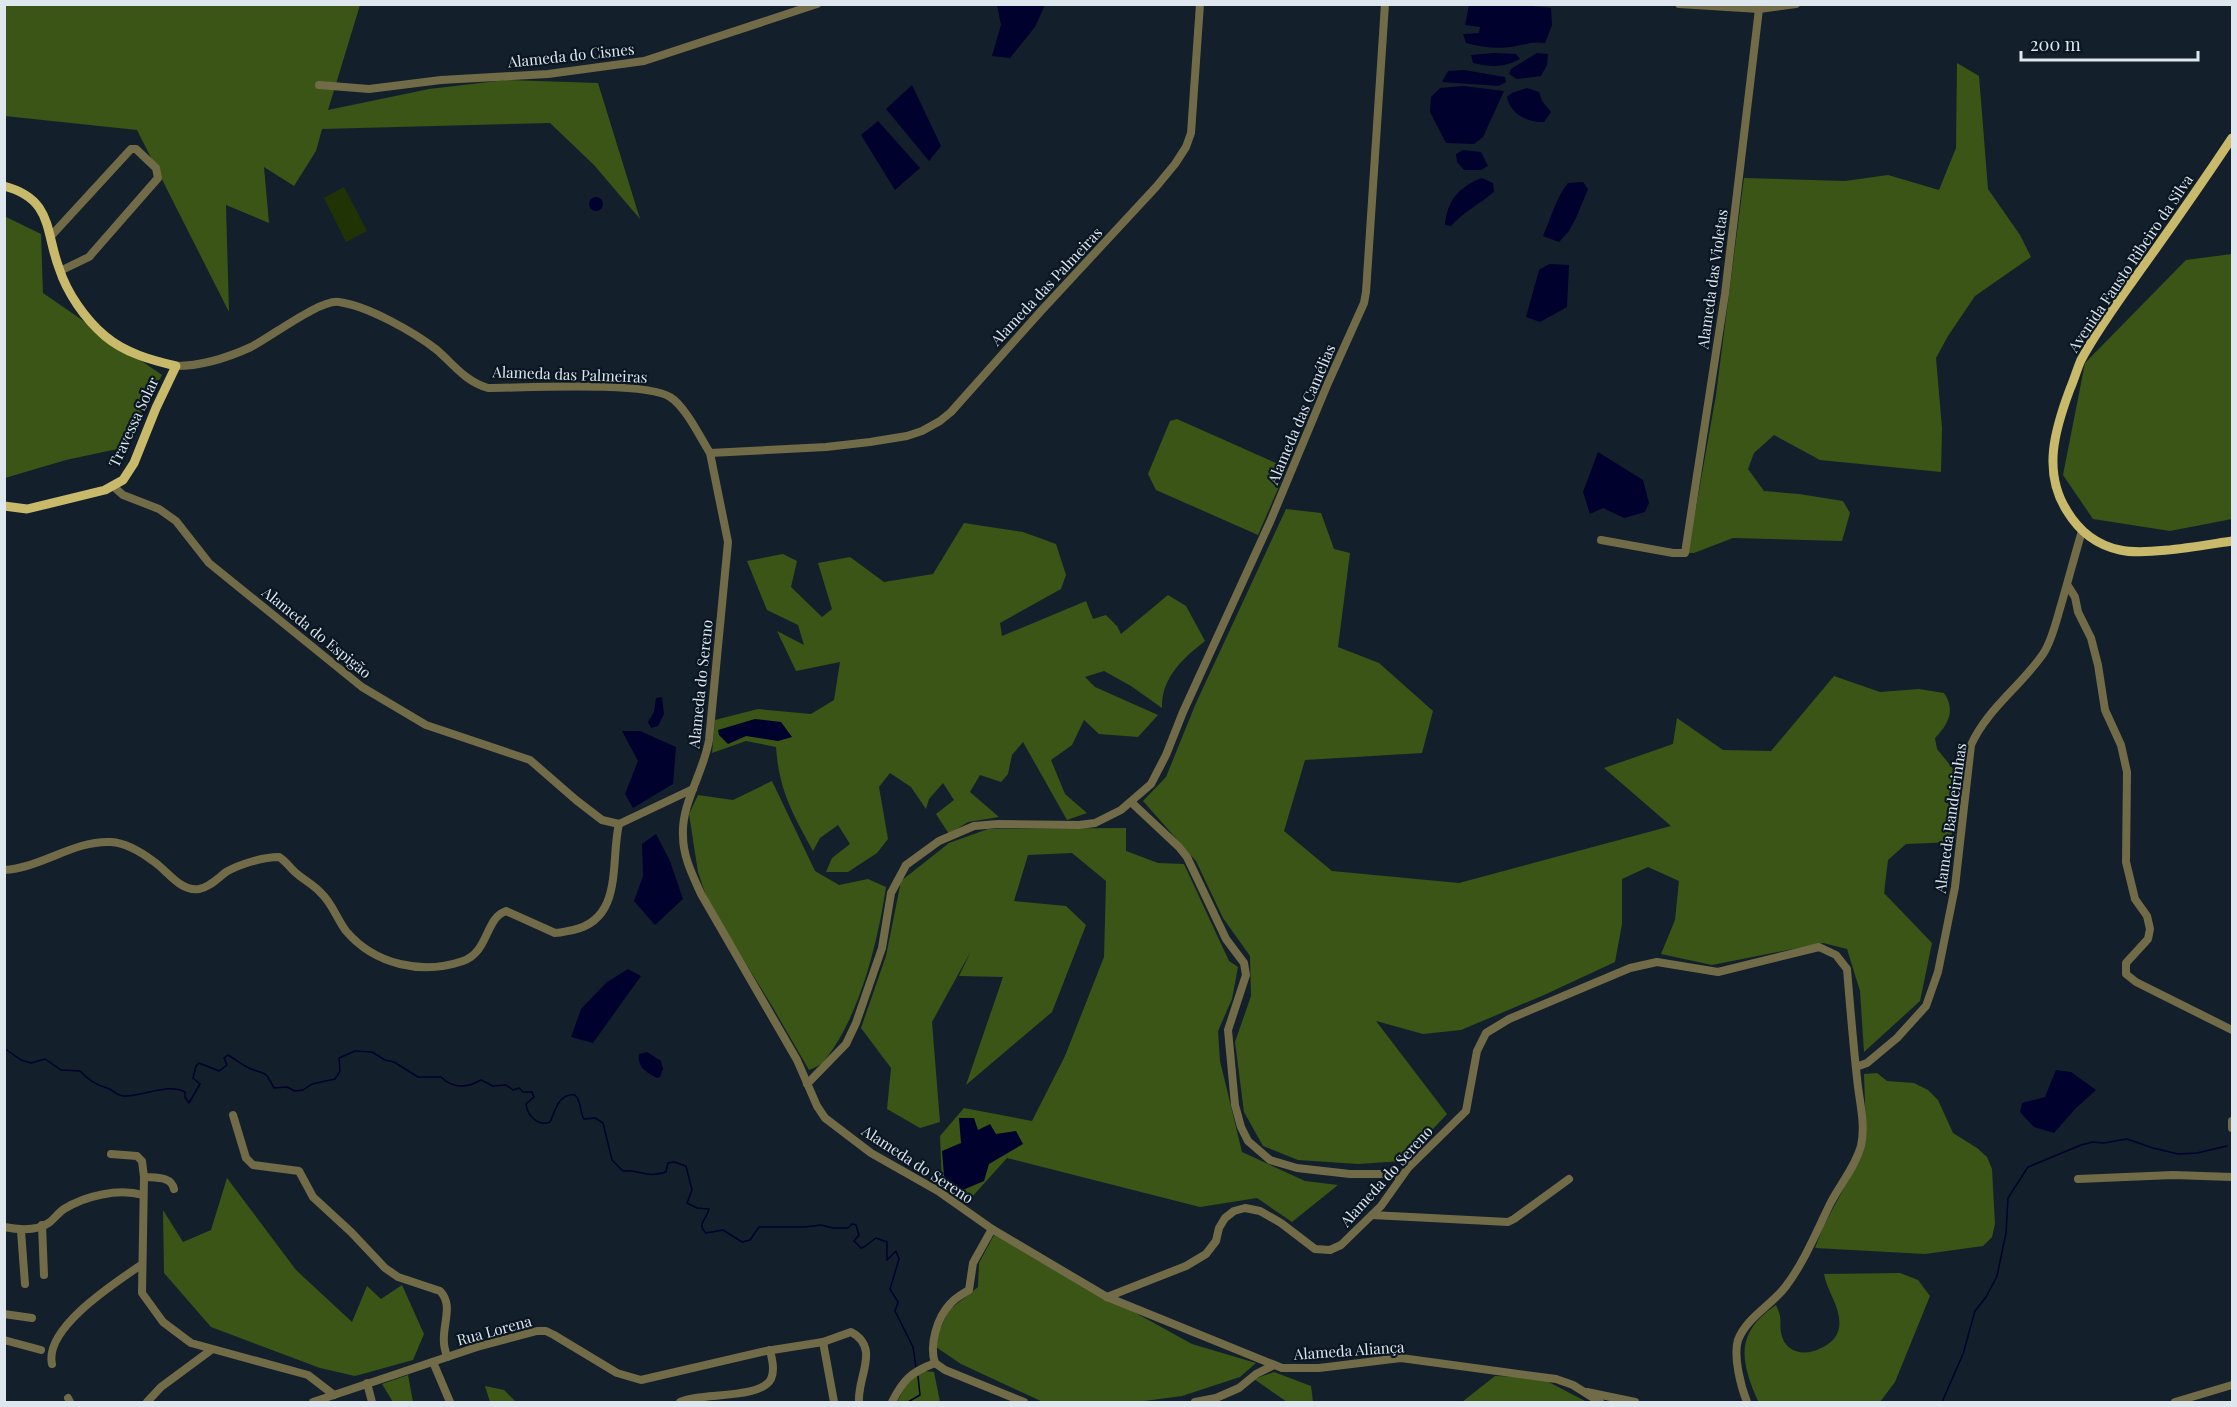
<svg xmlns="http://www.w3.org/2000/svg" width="2237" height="1407" font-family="'Playfair Display',serif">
	<rect width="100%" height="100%" fill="#13202b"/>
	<polygon fill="#1f3304" points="344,187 367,231 346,242 324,198"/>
	<g fill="#3a5516">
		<polygon points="5,5 360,5 328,110 429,89 506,80 598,83 640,219 594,165 550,123 322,129 316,151 294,186 264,167 269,223 226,205 229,312 137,130 5,116"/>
		<polygon points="1957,63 1979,76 1988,189 2020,235 2031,257 1975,296 1948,336 1936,358 1942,428 1941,472 1820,460 1774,435 1754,453 1748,469 1764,491 1799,494 1843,501 1850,513 1842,541 1733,538 1694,553 1688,553 1716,395 1744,178 1845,181 1888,175 1939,190 1956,148"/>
		<polygon points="4,216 41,234 43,293 162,375 122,448 66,460 5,478"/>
		<polygon points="2232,254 2232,519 2170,531 2093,519 2063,475 2085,363 2186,260"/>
		<polygon points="1177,419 1287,468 1258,535 1156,490 1148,474 1170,421"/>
		<path d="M 1286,509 L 1321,513 L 1334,549 L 1350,553 L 1338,647 L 1379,663 L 1433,711 L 1422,753 L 1305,760 L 1284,831 L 1332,871 L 1459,883 L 1671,826 L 1604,768 L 1673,744 L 1677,718 L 1723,750 L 1771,751 L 1834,676 L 1880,692 L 1919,689 L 1944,693 C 1956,710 1948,725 1935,738 L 1937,749 L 1959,776 L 1955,842 L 1906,844 L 1888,860 L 1884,893 L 1932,943 L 1920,1001 L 1864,1052 L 1860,991 L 1847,949 L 1823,943 L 1712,965 L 1661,954 L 1675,920 L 1679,881 L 1648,867 L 1622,879 L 1622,924 L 1615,962 L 1544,995 L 1461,1030 L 1423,1034 L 1376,1021 L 1447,1114 L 1403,1161 L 1358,1164 L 1298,1160 L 1263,1146 L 1244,1112 L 1235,1042 L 1251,996 L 1250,956 L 1223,918 L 1196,861 L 1143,801 L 1166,777 L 1196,703 Z"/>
		<path d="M 964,523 L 1023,532 L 1056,544 L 1066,575 L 1061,589 L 1000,623 L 1002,636 L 1086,601 L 1093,619 L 1106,615 L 1117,626 L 1121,634 L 1168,595 L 1186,606 L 1205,641 C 1183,658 1161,678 1162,708 L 1131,686 L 1104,671 L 1085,677 L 1095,687 L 1158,715 L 1138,737 L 1099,734 L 1084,720 L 1072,745 L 1051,760 L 1065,794 L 1087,813 L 1067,820 L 1023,742 L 1012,755 L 1008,774 L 1001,782 L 980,775 L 970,792 L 999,817 L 968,822 L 949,834 L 936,814 L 954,800 L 943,783 L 929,799 L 926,809 L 911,787 L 890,773 L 879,787 L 888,839 L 877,853 L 848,872 L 826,872 L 832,858 L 850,844 L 838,825 L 820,838 L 813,851 C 793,814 779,791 776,747 L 746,741 L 712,753 L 715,720 L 758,709 L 811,714 L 834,700 L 840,662 L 796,671 L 777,631 L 804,645 L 798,625 L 767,610 L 747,561 L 783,554 L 797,561 L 791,587 L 822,617 L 832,609 L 818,563 L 850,557 L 884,582 L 933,574 Z"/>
		<path d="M 772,781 L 815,871 L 839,885 L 868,879 L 886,887 C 878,941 860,1017 824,1061 C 821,1065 814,1068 809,1070 L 772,1006 L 708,902 L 698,872 L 689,814 L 698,795 L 733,800 Z"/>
		<polygon points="1126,828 1126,851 1158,863 1184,864 1229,961 1238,967 1232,999 1218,1031 1220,1061 1242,1152 1305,1181 1338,1185 1292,1222 1257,1198 1200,1207 1007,1158 971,1198 942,1185 940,1136 964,1108 1032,1121 1065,1056 1104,957 1106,881 1072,853 1028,855 1014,901 1066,906 1086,925 1052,1012 966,1085 1003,977 959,976 971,951 932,1022 940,1122 920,1128 887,1109 891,1068 861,1028 886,956 901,881 949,843 988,829"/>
		<polygon points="1877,1073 1887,1081 1914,1083 1928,1090 1938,1100 1953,1133 1977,1148 1987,1157 1992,1169 1995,1224 1992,1237 1983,1246 1925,1254 1815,1248 1823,1227 1859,1160 1866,1131 1864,1074"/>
		<polygon points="227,1178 296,1270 352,1322 367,1286 381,1299 402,1285 424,1334 413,1360 355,1376 320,1368 211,1327 164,1273 163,1210 183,1242 211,1230"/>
		<polygon points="994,1235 1192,1344 1256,1363 1240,1377 1182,1396 1137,1402 1043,1402 961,1364 933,1345 949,1310 978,1287 979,1263"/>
		<path d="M 1900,1273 L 1918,1280 L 1930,1296 L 1895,1382 L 1880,1402 L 1758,1401 C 1740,1360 1735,1333 1776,1305 C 1783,1320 1779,1319 1781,1332 C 1784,1353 1805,1357 1821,1348 C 1830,1344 1837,1338 1839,1328 C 1842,1308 1827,1292 1824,1274 Z"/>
		<polygon points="914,1370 934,1372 940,1402 897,1402"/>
		<polygon points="1274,1372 1311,1386 1313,1402 1287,1402 1254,1379"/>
		<polygon points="408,1375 413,1402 393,1402 382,1384"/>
		<polygon points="1495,1376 1541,1378 1587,1402 1462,1402"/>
		<polygon points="485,1386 504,1390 516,1402 490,1402"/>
	</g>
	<g fill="#00012c">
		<path d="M 1513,4 L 1551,8 L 1552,25 L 1545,43 C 1533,41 1523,45 1511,47 C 1495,49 1482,47 1466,43 L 1463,34 L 1479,33 L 1480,27 L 1465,25 L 1469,5 Z"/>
		<polygon points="997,5 1045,5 1035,27 1010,58 992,56 1001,25"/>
		<path d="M 1494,53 L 1516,54 L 1520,59 C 1503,68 1492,67 1473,63 L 1471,55 Z"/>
		<polygon points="1537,53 1548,54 1547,65 1541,76 1517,79 1509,74 1511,69"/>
		<polygon points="1464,70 1505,77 1506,82 1499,86 1442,82 1448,71"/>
		<polygon points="912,85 941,146 929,161 886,109"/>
		<polygon points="1464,86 1504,91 1483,137 1474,144 1446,143 1430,112 1431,97 1440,88"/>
		<path d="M 1527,88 L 1539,92 L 1542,101 L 1551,112 L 1544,122 C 1528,123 1510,114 1507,97 L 1512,93 Z"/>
		<polygon points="878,121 920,168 895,190 861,135"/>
		<polygon points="1463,150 1481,152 1488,166 1481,170 1464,170 1457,162 1456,154"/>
		<path d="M 1482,178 L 1493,183 L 1494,192 C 1480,204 1463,212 1451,226 L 1445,225 C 1447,200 1460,186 1482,178 Z"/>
		<path d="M 1583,182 L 1588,189 L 1576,218 L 1569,231 L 1559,242 L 1543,236 C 1551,218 1556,198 1568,183 Z"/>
		<circle cx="596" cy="204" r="7"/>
		<polygon points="1549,264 1569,265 1567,307 1540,322 1526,317 1539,270"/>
		<polygon points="1598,452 1643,480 1649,503 1645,512 1624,518 1603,508 1590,514 1583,492"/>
		<polygon points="662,697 664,714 658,726 651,728 648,722 654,712 656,698"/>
		<polygon points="755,719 781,722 792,737 778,741 746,736 728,744 719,735 718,730"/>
		<polygon points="622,731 640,731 676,747 673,784 633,808 625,794 638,761"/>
		<polygon points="656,834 670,861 683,899 655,925 634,901 643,876 642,844"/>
		<polygon points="628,969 641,976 593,1043 571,1037 581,1009 607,982"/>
		<path d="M 647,1052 L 661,1061 L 663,1069 L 660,1077 L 657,1078 C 646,1072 637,1067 639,1054 Z"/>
		<polygon points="2056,1070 2071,1072 2096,1090 2075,1109 2054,1133 2034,1127 2020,1112 2022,1103 2045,1097"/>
		<polygon points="959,1118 974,1118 978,1130 990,1124 996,1134 1016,1131 1023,1144 989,1164 984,1181 958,1192 944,1176 942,1151 961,1143"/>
	</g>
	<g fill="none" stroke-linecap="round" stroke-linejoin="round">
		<g stroke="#00012c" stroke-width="1.5">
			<path d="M 4,1048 L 21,1060 L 31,1063 L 45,1059 L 61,1070 L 80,1071 C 88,1080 96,1085 107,1088 C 114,1090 117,1096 124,1096 C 144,1096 167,1083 185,1092 L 185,1097 L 189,1103 L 200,1084 L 193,1078 L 196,1066 L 199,1063 L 219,1071 L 227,1065 L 224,1058 L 228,1055 C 235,1059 242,1065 249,1068 C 268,1076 264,1069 274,1088 L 287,1087 L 295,1091 L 303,1090 L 312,1084 L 335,1079 L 340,1071 L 339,1058 L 355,1051 L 372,1052 L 385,1060 L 394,1062 L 418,1077 L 441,1077 C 453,1089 467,1088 481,1080 L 493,1086 L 506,1085 L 513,1090 L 519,1088 L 523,1092 L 532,1092 L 534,1097 L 526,1104 C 527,1115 538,1127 550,1122 C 555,1112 558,1093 575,1095 C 582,1102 579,1111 584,1119 L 595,1118 L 603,1123 L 612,1160 L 623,1171 C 642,1169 644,1179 666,1172 L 668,1163 L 674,1162 L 686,1166 L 692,1190 L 687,1203 L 697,1208 L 709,1209 C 707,1219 696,1224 706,1233 L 723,1230 L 742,1242 L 750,1240 L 759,1227 L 805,1227 L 821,1225 L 833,1228 L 848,1228 L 852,1224 L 856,1225 L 859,1235 L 854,1241 L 861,1248 L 864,1247 L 876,1238 L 887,1242 L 887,1260 L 896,1251 L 899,1259 L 890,1289 L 898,1302 L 895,1311 L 913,1347 L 916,1367"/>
			<polyline points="908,1402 920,1395 918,1376"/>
			<polyline points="1942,1402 1963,1354 1975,1311 1986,1297 1997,1276 2006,1233 2008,1198 2028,1167 2081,1145 2093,1142 2104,1143 2127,1139 2153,1148 2178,1154 2197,1153 2227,1146"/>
		</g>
		<g stroke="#726b47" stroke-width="8">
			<polyline points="1679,4 1759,9 1796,4"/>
			<polyline points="319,85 369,89 441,80 548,74 644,61 817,4"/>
			<polyline points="51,236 131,149 136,149 156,168 158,178 89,257 60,271"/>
			<path d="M 176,366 C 202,366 227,358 251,347 C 271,337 320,299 339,302 C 368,306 414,332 437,350 C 453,364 466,382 488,388 C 522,388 646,381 670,397 C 685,406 700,437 710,453 L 826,447 L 870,442 L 907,436 L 922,431 L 940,421 L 951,412 L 1041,311 L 1156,187 L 1175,164 L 1186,147 L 1191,133 L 1200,4"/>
			<path d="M 710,453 L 728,542 L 709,740 C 704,772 681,803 683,836 C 683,857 693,876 701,894 L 797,1060 L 817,1106 L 825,1118 L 871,1153 L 938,1191 L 992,1229 L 1107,1297 L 1282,1368 L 1319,1368 L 1401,1358 L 1556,1379 L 1573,1385 L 1600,1402"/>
			<polyline points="114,487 123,495 159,509 176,521 209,563 362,687 426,725 530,760 576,800 602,820 619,824 693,789"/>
			<polyline points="1601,540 1673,553 1685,553 1725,294 1759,9"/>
			<polyline points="2068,586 2075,597 2078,612 2091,638 2098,665 2105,710 2121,745 2127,772 2126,862 2135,899 2147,916 2150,929 2148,939 2126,963 2126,974 2136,982 2232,1030"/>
			<polyline points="1131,802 1179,847 1187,857 1226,939 1244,963 1246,975 1228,1030 1235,1105 1241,1127 1248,1141 1270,1160 1297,1168 1350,1174 1394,1174 1401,1177"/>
			<path d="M 4,870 C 41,868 74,840 111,842 C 127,843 141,852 153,861 C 167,870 180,892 199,889 C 210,887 218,878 226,872 C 240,864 263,857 279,857 C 286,861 290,868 296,873 C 304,880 314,885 321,893 C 332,903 337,919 346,931 C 375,965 422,975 463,961 C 489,952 485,918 506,911 L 555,933 C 562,933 567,931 573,930 C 624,919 610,861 619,824"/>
			<path d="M 1856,1067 L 1867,1063 L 1897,1038 L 1926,1006 L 1938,972 L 1955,887 L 1971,745 C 1987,709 2021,686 2043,654 C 2051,642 2055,626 2059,612 C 2067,585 2074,558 2082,531"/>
			<polyline points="807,1084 846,1044 856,1023 882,948 891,893 906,865 939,841 974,826 998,824 1079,825 1095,823 1121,810 1151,784 1166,755 1183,712 1270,522 1328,383 1364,303 1366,292 1385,4"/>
			<path d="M 233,1115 L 246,1158 L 253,1165 L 299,1171 L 313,1197 L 351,1232 L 385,1268 L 398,1277 L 440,1291 C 454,1305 442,1325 444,1343 C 444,1347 446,1353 447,1357"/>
			<polyline points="2232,1121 2232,1128"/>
			<polyline points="111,1154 137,1156 142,1161 144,1177 142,1293 163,1322 191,1343 308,1375 334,1395"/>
			<path d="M 144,1177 C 156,1178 171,1176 174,1189"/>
			<polyline points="2078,1179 2173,1175 2232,1177"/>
			<polyline points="1372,1215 1508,1222 1514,1219 1569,1179"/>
			<polyline points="42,1225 44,1275"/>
			<path d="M 4,1227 C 19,1230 38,1231 50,1222 C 55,1218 59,1212 64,1209 C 85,1196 118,1188 143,1195"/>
			<polyline points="21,1231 25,1284"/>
			<path d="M 1107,1297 L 1186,1266 L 1206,1254 L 1216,1241 L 1219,1228 L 1225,1218 L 1234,1211 L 1245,1208 L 1260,1211 L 1281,1223 L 1315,1249 L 1330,1250 L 1341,1245 L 1381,1206 L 1408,1168 L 1466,1111 L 1477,1051 L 1486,1033 L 1509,1019 L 1630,968 L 1657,962 L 1718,972 L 1819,947 L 1836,955 L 1847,969 C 1850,1005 1853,1042 1857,1078 C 1859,1101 1866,1123 1861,1146 C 1855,1167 1841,1183 1831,1202 C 1817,1230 1805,1261 1786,1286 C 1772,1305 1747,1317 1738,1340 C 1733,1357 1741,1387 1747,1402"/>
			<polyline points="4,1314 32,1318"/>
			<polyline points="4,1340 41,1350"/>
			<polyline points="823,1342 834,1402"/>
			<polyline points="433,1362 450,1402"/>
			<path d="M 935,1363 C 929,1345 937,1318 950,1304 C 955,1298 962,1294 969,1290 L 973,1263 L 992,1229"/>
			<polyline points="935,1363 945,1370 1024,1402"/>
			<path d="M 52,1364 C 44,1328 115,1283 141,1265"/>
			<polyline points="367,1383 372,1402"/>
			<polyline points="1587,1392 1635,1402"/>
			<polyline points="68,1398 70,1402"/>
			<polyline points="147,1402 161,1387 211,1350"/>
			<path d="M 313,1402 L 477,1347 L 537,1331 L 546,1331 L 554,1335 L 617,1373 L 641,1380 L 766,1351 L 823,1342 L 851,1332 C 881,1348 857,1377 859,1402"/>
			<path d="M 680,1402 C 699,1392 760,1400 771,1379 C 775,1370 772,1359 770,1350"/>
			<path d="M 892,1402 C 903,1380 911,1372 935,1363"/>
			<polyline points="1195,1402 1216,1398 1239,1388 1256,1374 1274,1365"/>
			<polyline points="2175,1402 2232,1385"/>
		</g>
		<g stroke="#c8b96b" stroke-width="9">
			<path d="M 2232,138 C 2206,177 2179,216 2152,254 C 2128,288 2101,323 2081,360 C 2077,369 2074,380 2070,389 C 2055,429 2042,472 2067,511 C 2079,531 2096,545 2120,550 C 2146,556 2204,545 2232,541"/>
			<path d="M 4,186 C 53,199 45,231 59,268 C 67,293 85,319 105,336 C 125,353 151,360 176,366 L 156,408 L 134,463 L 123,480 L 105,490 L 27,509 L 4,506"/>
		</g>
	</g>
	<g text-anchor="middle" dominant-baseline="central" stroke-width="4.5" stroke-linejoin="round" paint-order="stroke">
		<g font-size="15" fill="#dee6ee" stroke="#0a1622">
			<text transform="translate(571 55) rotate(-6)">Alameda do Cisnes</text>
			<text transform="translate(2130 263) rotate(-56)">Avenida Fausto Ribeiro da Silva</text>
			<text transform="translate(1712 279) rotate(-82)">Alameda das Violetas</text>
			<text transform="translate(1046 286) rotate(-47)">Alameda das Palmeiras</text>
			<text transform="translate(570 374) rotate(2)">Alameda das Palmeiras</text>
			<text transform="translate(1301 414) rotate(-67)">Alameda das Camélias</text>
			<text transform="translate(133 422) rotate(-65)">Travessa Solar</text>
			<text transform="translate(317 632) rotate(39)">Alameda do Espigão</text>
			<text transform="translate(700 684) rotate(-84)">Alameda do Sereno</text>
			<text transform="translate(1950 818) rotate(-82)">Alameda Bandeirinhas</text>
			<text transform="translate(918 1164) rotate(33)">Alameda do Sereno</text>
			<text transform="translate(1386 1176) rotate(-48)">Alameda do Sereno</text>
			<text transform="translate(494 1330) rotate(-15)">Rua Lorena</text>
			<text transform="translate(1349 1350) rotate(-4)">Alameda Aliança</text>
		</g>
	</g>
	<rect width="2237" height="1407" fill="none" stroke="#dee6ee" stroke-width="12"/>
	<path d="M2021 51v9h177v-9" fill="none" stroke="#dee6ee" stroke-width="3"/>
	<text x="2030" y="51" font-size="18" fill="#dee6ee" stroke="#0a1622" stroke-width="4.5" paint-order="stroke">200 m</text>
</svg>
